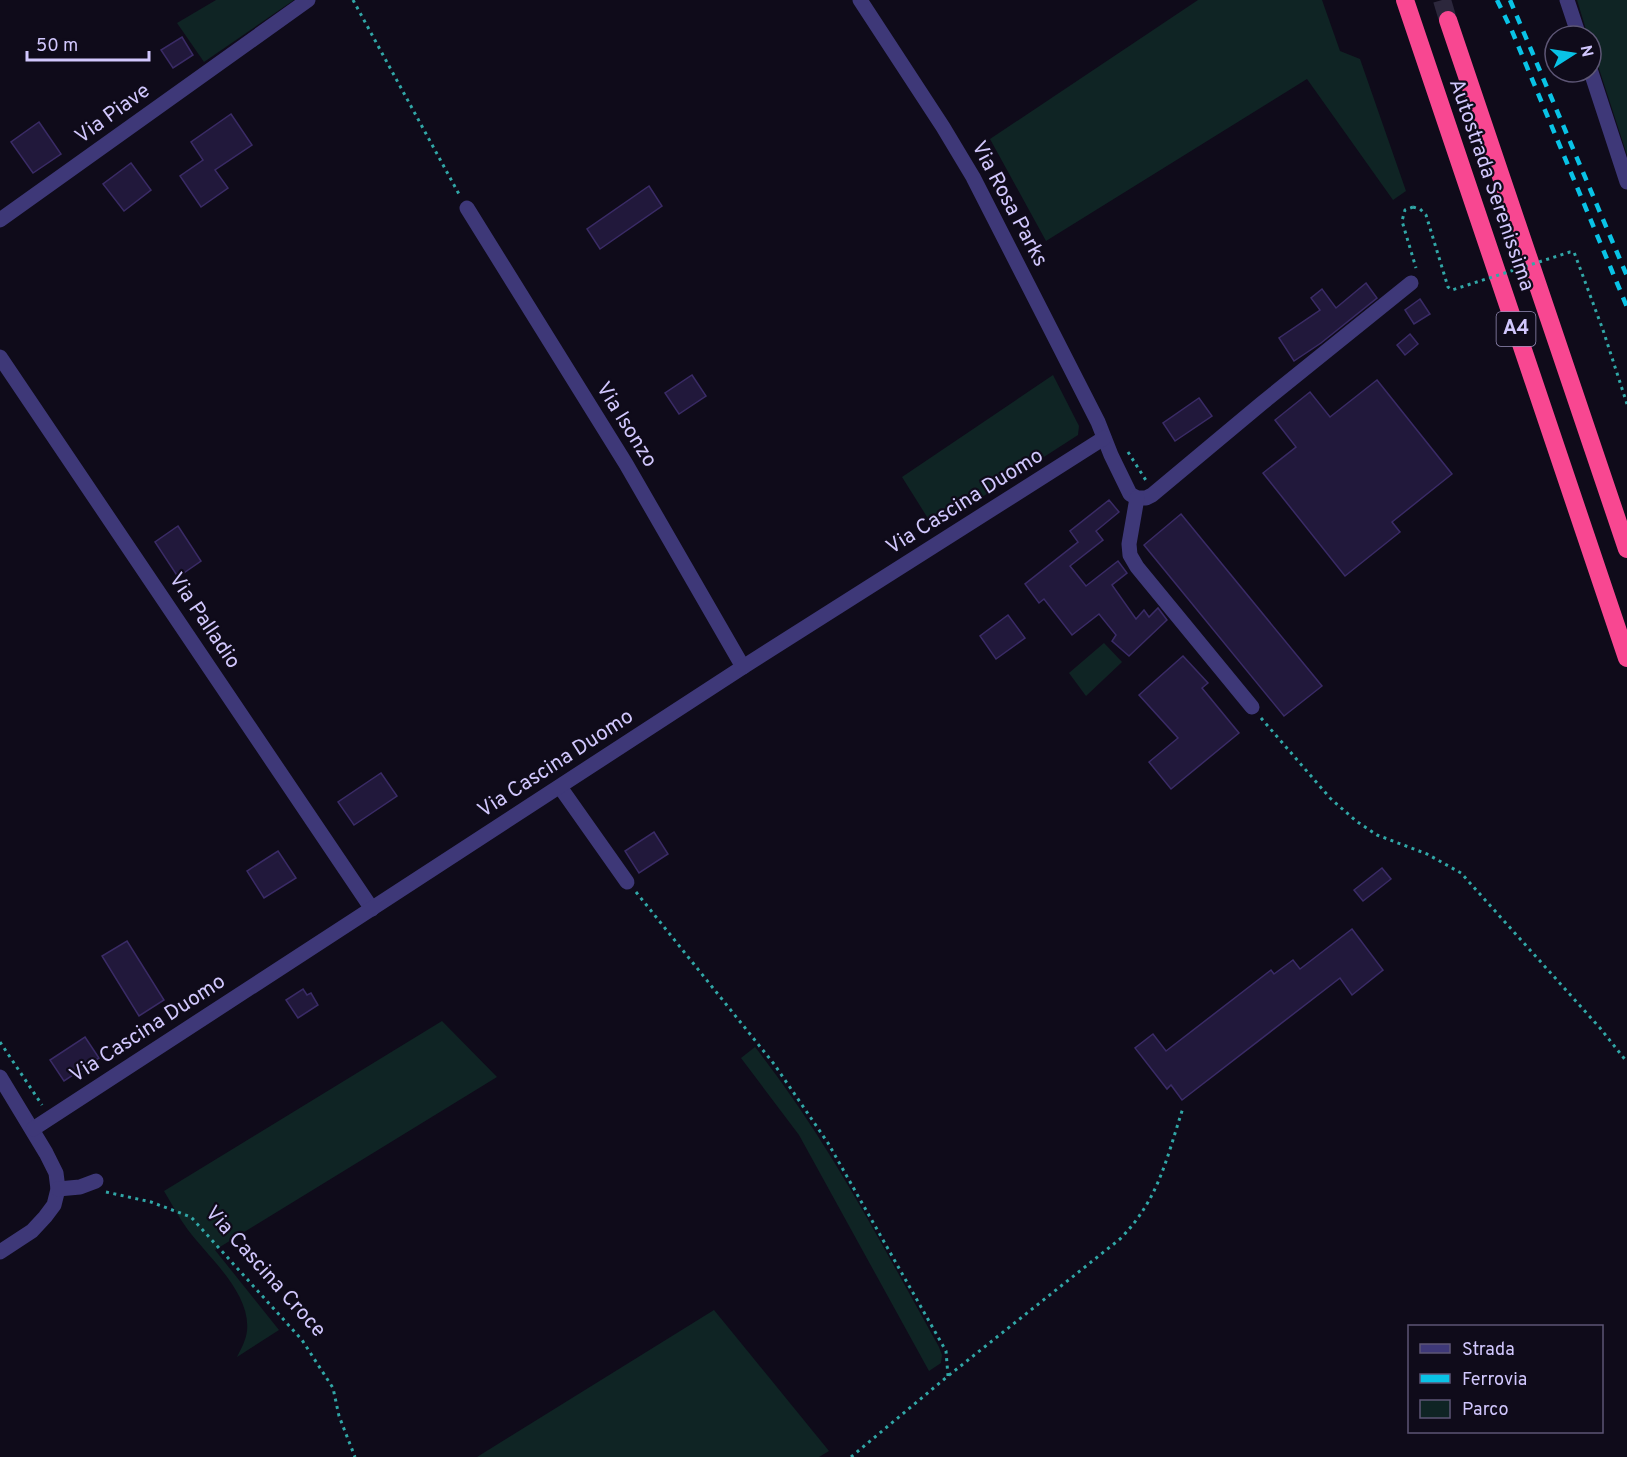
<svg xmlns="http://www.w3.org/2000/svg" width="1627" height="1457" font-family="Overpass,sans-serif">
	<rect width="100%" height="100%" fill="#0f0b1a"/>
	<g fill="#0f2424">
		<polygon points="216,0 294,0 204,62 177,23"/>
		<polygon points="1198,0 1322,0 1340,51 1360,59 1406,191 1393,200 1307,79 1046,241 990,139"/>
		<polygon points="1577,0 1627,0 1627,155 1591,44 1591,36 1588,36"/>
		<polygon points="1053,375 1079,426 1078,435 934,528 902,477"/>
		<polygon points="1104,643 1122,662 1086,696 1069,673"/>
		<path d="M 442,1021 L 497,1077 L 215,1250 L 279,1330 L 237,1357 C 241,1349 246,1340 247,1331 C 251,1293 209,1258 188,1230 C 179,1218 172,1204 164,1191 Z"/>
		<path d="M 755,1047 C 828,1140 882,1245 939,1347 L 942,1355 L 941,1363 L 929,1371 L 799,1135 L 741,1058 Z"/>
		<polygon points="714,1310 829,1451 819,1457 477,1457"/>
	</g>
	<g fill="#21183b" stroke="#3a2b66" stroke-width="1.5">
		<polygon points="182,37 193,55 173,68 161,50"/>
		<polygon points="231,114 252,145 215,170 228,188 201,207 180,176 203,160 191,142"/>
		<polygon points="39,122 61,154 33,173 11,142"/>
		<polygon points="131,163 151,190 124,211 103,184"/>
		<polygon points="649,186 662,206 600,249 587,229"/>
		<polygon points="1366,283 1377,298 1321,343 1294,361 1279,338 1320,310 1311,298 1322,289 1336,308"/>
		<polygon points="1420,299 1430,314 1414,324 1405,310"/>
		<polygon points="1410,334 1418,344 1405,355 1397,345"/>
		<polygon points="692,375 706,396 679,414 665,393"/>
		<polygon points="1377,380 1452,474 1392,522 1400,532 1345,576 1263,473 1296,447 1275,420 1310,392 1330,417"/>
		<polygon points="1199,398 1212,416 1175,441 1163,423"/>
		<polygon points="1109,500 1119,512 1096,531 1103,540 1070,566 1086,586 1118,561 1127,573 1112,585 1136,619 1144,610 1149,617 1158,608 1167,620 1129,656 1112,641 1116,635 1099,614 1072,635 1044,599 1039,603 1025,584 1078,542 1070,531"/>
		<polygon points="1181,514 1322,686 1284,716 1144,545"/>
		<polygon points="178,526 201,561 178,577 155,542"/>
		<polygon points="1008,615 1025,638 996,659 980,636"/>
		<polygon points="1183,656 1208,683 1202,688 1239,733 1171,789 1149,762 1178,738 1139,695"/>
		<polygon points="381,773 397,796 354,825 338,802"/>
		<polygon points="654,832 668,854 639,873 625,851"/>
		<polygon points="278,851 296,878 264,898 247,871"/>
		<polygon points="1382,868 1391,879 1363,901 1354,890"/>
		<polygon points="1352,929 1383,970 1352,995 1340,978 1182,1100 1171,1085 1167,1089 1135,1048 1153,1034 1166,1051 1271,970 1274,974 1293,960 1300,969"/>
		<polygon points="127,941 164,1000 139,1016 102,956"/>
		<polygon points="303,989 307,995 311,993 318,1005 298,1018 286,1000"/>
		<polygon points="85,1037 99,1058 64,1081 50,1060"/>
	</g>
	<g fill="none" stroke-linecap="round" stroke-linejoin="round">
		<polyline stroke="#2c273c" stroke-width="18" stroke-dasharray="18 9" stroke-linecap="butt" points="1442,0 1448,20"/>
		<g stroke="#31a7a7" stroke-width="3" stroke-dasharray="3 4.5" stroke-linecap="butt">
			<polyline points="353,0 460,196"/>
			<polyline points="1413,207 1405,210 1402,221 1416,268"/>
			<polyline points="1603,330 1627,404"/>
			<polyline points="1128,452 1147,482"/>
			<polyline points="1261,718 1330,798 1356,821 1377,835 1427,854 1461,873 1600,1028 1627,1062"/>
			<polyline points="636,892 774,1064 828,1143 946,1351 948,1376"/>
			<polyline points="0,1042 42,1105"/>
			<polyline points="106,1192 151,1202 191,1217 302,1340 333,1388 339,1416 355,1457"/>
			<path d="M 851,1457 L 948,1376 L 1120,1239 C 1159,1199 1166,1160 1183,1108"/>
		</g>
		<g stroke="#3e3878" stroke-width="15">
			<polyline points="860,0 943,127 973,177 1098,422 1111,455 1130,494 1137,498 1146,498 1152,495 1261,404 1411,283"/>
			<polyline points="1567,0 1579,36"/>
			<polyline points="1591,72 1627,182"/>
			<polyline points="467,208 626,464 743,667"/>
			<polyline points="0,220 308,0"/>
			<polyline points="0,357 372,909"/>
			<polyline points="1137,498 1129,544 1130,555 1137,567 1252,707"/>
			<polyline points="560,787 627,882"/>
			<polyline points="0,1077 46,1153 56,1173 58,1189 54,1205 45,1217 32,1231 0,1252"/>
			<polyline points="33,1129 743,667 1104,438"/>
			<polyline points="58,1189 80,1187 96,1181"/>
		</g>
		<g stroke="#f84791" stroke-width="18">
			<polyline points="1405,0 1627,658"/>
			<polyline points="1448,20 1627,549"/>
		</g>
		<g stroke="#09c3e6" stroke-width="4.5" stroke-dasharray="9 8" stroke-linecap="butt">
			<polyline points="1497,0 1512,31 1627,307"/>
			<polyline points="1510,0 1627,276"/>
		</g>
		<polyline stroke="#31a7a7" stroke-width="3" stroke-dasharray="3 4.5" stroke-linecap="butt" points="1413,207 1420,209 1426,215 1448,287 1452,290 1570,252 1574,252 1603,330"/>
	</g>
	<g text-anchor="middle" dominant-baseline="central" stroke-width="4.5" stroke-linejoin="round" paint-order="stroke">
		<rect fill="#0f0b1a" stroke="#978fb9" stroke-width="1.5" x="1496.5" y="312" width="39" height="34" rx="4.5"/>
		<g font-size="20" font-weight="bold" fill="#d1c7fd">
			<text x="1516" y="329">A4</text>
		</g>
		<g font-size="21" fill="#d1c7fd" stroke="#0f0b1a">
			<text transform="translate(113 114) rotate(-36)">Via Piave</text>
			<text transform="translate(1491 185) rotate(71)">Autostrada Serenissima</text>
			<text transform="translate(1009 204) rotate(62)">Via Rosa Parks</text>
			<text transform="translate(626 425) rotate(58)">Via Isonzo</text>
			<text transform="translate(965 502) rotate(-32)">Via Cascina Duomo</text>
			<text transform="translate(204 621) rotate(56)">Via Palladio</text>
			<text transform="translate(556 764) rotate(-33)">Via Cascina Duomo</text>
			<text transform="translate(148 1029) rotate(-33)">Via Cascina Duomo</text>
			<text transform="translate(265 1272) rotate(48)">Via Cascina Croce</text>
		</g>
	</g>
	<rect x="1408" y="1325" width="195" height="108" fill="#0f0b1a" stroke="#5d5675" stroke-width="1.5"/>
	<rect x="1420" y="1344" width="30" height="9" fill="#3e3878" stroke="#5d5675" stroke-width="1.5"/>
	<text x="1462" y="1355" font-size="18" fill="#d1c7fd">Strada</text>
	<rect x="1420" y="1374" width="30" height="9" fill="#09c3e6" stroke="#5d5675" stroke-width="1.5"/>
	<text x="1462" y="1385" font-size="18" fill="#d1c7fd">Ferrovia</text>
	<rect x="1420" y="1400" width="30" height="18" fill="#0f2424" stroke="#5d5675" stroke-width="1.5"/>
	<text x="1462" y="1415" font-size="18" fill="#d1c7fd">Parco</text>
	<g transform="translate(1573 54) rotate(78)"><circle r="28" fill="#0f0b1a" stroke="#5d5675" stroke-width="1.5"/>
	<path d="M0-4.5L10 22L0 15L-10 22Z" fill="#09c3e6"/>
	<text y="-9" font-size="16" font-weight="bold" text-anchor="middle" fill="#d1c7fd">N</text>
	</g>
	<path d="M27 51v9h122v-9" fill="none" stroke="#d1c7fd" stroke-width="3"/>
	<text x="36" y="51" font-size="18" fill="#d1c7fd" stroke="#0f0b1a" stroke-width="4.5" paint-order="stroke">50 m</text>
</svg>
